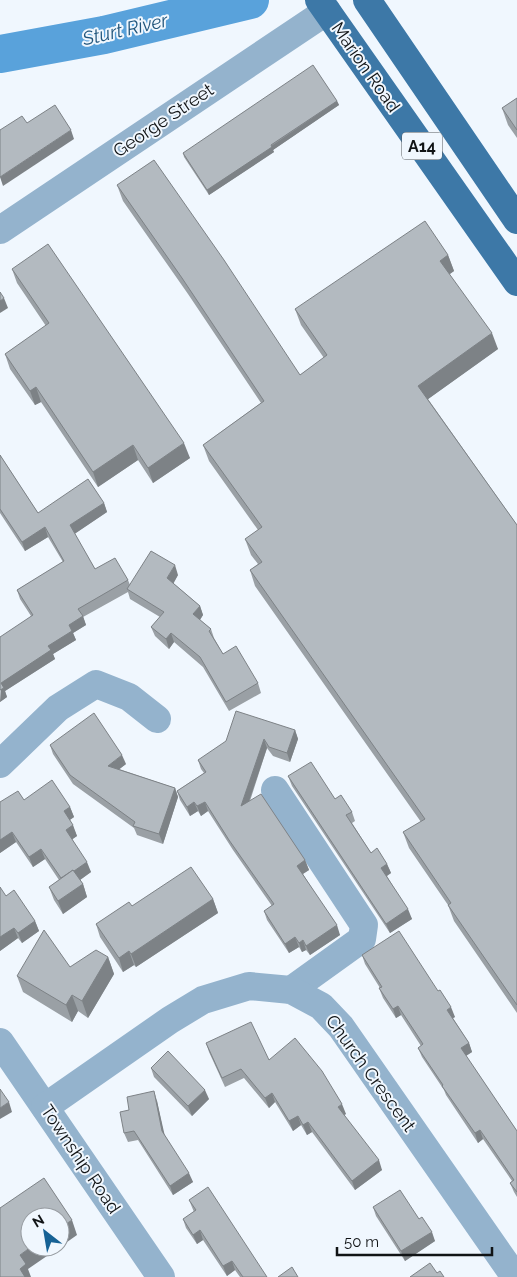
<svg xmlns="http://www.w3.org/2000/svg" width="517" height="1277" font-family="Raleway,sans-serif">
	<rect width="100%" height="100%" fill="#f0f7fe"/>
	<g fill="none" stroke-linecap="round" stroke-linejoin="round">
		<polyline stroke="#59a2db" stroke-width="38" points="0,54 104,35 250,0"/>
		<g stroke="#94b3cd" stroke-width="28">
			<polyline points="0,230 327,11"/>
			<polyline points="0,764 58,708 96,684 129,697 157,719"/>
			<polyline points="275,790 364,925 362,939 291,990"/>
			<polyline points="0,1042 161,1277"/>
			<polyline points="45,1107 170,1020 203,1000 249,986 291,990 321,1006 341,1027 515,1277"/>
		</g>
		<g stroke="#3d78a7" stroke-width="28">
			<polyline points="319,0 517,282"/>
			<polyline points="367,0 517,220"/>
		</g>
	</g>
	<g fill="#9aa0a5">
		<polygon points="517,98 517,138 508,125 502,108"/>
		<polygon points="337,101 339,105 273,150 274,152 209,195 184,157 183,153"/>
		<polygon points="117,185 300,375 324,358 301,325 295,309 448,255 454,271 449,274 498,349 428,399 517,525 517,1013 454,921 448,905 409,848 403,832 421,822 255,586 250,570 258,564 251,555 245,539 258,530 209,461 203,445 261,403 188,294 123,201"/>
		<polygon points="12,269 190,458 153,483 138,460 98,487 41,402 35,405 10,369 5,354 46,326 17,283"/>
		<polygon points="0,455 38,513 104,503 107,512 74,534 95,569 128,580 130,585 178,575 173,583 200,606 203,615 200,620 211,629 214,638 223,654 258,683 261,693 229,711 203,667 174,642 169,649 155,636 151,627 160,617 130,599 128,592 83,617 86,625 73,633 76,640 53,654 55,659 5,691 7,697 0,702 31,616 20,599 17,590 63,562 48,537 25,551 0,513"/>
		<polygon points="295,730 298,739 290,762 273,756 267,748 250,801 305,860 309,870 303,874 340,935 310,955 306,950 302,952 299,947 289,953 267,920 264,911 272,906 233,850 208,811 201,816 198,811 190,816 180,800 177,791 204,773 201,769 198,760"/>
		<polygon points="50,745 126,764 119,769 175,788 178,797 163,844 137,835 134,828 73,784 53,754"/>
		<polygon points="288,776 335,799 352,812 355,821 352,823 371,853 387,864 391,873 387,876 412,919 390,933 292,786"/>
		<polygon points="24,800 70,807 74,817 70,820 77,836 72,839 91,872 80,880 83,884 87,897 63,914 54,900 49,887 59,880 45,859 33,867 16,842 0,853 0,802"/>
		<polygon points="6,896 35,921 39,931 22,943 18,938 0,951"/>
		<polygon points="213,899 218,913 136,967 134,965 123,972 100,937 96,924 132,906"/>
		<polygon points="362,955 455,1017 453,1018 469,1043 472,1052 466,1056 517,1131 517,1197 514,1192 510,1183 512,1181 483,1139 478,1143 446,1095 444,1090 422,1057 418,1048 421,1046 401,1015 396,1018 383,998 379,988 380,988 365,964"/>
		<polygon points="108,957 114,974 88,1018 78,1011 72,1022 23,992 17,976 70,967"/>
		<polygon points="206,1043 269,1060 346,1114 344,1115 382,1170 355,1190 312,1132 307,1135 301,1125 293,1131 275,1102 269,1108 244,1078 225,1087 209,1052"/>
		<polygon points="151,1068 209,1099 192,1116 154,1077"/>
		<polygon points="157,1101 164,1135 193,1182 173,1195 138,1140 128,1142 124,1133 129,1110"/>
		<polygon points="189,1200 267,1277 240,1277 235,1270 227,1276 203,1240 197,1244 186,1228 183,1219 194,1212"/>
		<polygon points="373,1207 419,1219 435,1241 405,1261 376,1216"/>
	</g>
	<g fill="#7d8286">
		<polygon points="337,101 339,105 273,150 274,152 209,195 207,190"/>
		<polygon points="71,130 74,139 3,186 0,177"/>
		<polygon points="448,255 454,271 446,277 440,261"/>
		<polygon points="4,298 8,308 0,313 0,301"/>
		<polygon points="492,333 498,349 424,402 418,386"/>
		<polygon points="36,387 41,402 35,405 30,391"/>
		<polygon points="184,443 190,458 153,483 148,468"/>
		<polygon points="133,445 138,460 98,487 93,472"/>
		<polygon points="104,503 107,512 73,535 70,525"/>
		<polygon points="45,527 48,537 25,551 22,542"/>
		<polygon points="175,565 178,575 171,588 167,578"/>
		<polygon points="200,606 203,615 197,624 193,614"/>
		<polygon points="83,616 86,625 73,633 76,640 53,654 55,659 5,691 7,697 0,702 1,683 48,646 69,625"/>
		<polygon points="171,633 174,642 169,649 166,639"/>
		<polygon points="295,730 298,739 290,762 287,753"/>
		<polygon points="264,739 267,748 244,816 241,806"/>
		<polygon points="122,755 126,764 112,775 108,766"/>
		<polygon points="175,788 178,797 163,844 159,834"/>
		<polygon points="194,802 198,811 190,816 187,807"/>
		<polygon points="205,802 208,811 201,816 197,806"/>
		<polygon points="70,807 74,817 68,821 64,811"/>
		<polygon points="73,825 77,836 70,841 66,830"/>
		<polygon points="12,832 16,842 0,853 0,840"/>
		<polygon points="41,849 45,859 33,867 29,857"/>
		<polygon points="305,860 309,870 301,875 297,866"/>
		<polygon points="87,862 91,872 66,890 62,879"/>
		<polygon points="387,864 391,873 385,877 381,868"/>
		<polygon points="83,884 87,897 63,914 58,901"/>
		<polygon points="213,899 218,913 136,967 131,954"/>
		<polygon points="408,909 412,919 390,933 386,924"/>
		<polygon points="35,921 39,931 22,943 18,933"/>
		<polygon points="337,925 340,935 310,955 306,946"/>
		<polygon points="14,928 18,938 0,951 0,937"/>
		<polygon points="295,937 299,947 289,953 285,944"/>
		<polygon points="303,940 306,950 302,952 299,943"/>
		<polygon points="129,951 134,965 123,972 119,958"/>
		<polygon points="108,957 114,974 88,1018 82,1001"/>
		<polygon points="72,995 78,1011 72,1022 66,1005"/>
		<polygon points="398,1006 401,1015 396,1018 393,1009"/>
		<polygon points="451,1007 455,1017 451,1019 447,1010"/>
		<polygon points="469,1043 472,1052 464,1057 461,1048"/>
		<polygon points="205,1090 209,1099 192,1116 188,1106"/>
		<polygon points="154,1091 157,1101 166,1141 162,1131"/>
		<polygon points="272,1093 275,1102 269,1108 265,1098"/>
		<polygon points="9,1102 12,1112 0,1119 0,1108"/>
		<polygon points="342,1104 346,1114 342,1116 338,1107"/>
		<polygon points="298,1116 301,1125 293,1131 289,1121"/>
		<polygon points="308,1122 312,1132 307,1135 303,1125"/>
		<polygon points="480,1130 483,1139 478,1143 475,1133"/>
		<polygon points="379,1160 382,1170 355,1190 352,1181"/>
		<polygon points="189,1173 193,1182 173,1195 170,1186"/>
		<polygon points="72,1220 77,1235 60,1247 60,1228"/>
		<polygon points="200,1230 203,1240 197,1244 193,1235"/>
		<polygon points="432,1232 435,1241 405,1261 401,1251"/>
		<polygon points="31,1247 60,1247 28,1269 31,1277 23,1277 20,1269 20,1255"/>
		<polygon points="232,1261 235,1270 227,1276 223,1266"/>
	</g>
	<g fill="#b3bac0" stroke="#7d8286">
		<polygon points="313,65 337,101 271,145 272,147 207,190 183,153"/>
		<polygon points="517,98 517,130 502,108"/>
		<polygon points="55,105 71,130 0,177 0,130 22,116 27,123"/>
		<polygon points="154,160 224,260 300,375 327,355 295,309 425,221 448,255 440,261 492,333 418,386 517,525 517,1005 448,905 451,903 403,832 425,819 250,570 262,562 245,539 262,527 203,445 264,401 182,278 117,185"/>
		<polygon points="48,244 184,443 148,468 133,445 93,472 36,387 30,391 5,354 49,323 12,269"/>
		<polygon points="0,292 4,298 0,301"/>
		<polygon points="0,455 38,513 88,479 104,503 70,525 95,569 115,558 128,580 78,609 83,616 69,625 72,631 48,646 51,650 1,683 4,688 0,690 0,637 33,615 17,590 64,561 45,527 22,542 0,509"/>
		<polygon points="151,551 175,565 167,578 200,606 193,614 211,629 209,631 223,654 236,646 258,683 226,702 200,657 171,633 166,639 151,627 164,612 127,589"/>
		<polygon points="236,711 295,730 287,753 269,747 264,739 241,806 261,794 305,860 297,866 337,925 306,946 303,940 299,943 295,937 285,944 264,911 274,904 229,840 205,802 197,806 194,802 187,807 177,791 206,772 198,760 226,741"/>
		<polygon points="94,713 122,755 108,766 175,788 159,834 133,826 135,822 70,775 50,745"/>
		<polygon points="311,762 335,799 341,795 352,812 346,815 371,853 377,848 387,864 381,868 408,909 386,924 288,776"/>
		<polygon points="52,780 70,807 64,811 73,825 66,830 87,862 74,871 73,870 61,878 41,849 29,857 12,832 0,840 0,802 18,791 24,800"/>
		<polygon points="191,867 213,899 131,954 129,951 119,958 96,924 129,902 132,906"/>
		<polygon points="73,870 83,884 58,901 49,887"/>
		<polygon points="0,887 6,896 14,890 35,921 18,933 14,928 0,937"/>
		<polygon points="44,930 70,967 96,950 108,957 82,1001 72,995 66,1005 17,976"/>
		<polygon points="399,931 438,991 440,990 451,1007 447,1010 469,1043 461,1048 517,1131 517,1192 510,1183 514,1180 480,1130 475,1133 442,1086 443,1085 418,1048 423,1044 398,1006 393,1009 379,988 382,987 362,955"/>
		<polygon points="251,1022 269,1060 295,1038 322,1071 342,1104 338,1107 379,1160 352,1181 308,1122 303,1125 298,1116 289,1121 272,1093 265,1098 241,1069 222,1078 206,1043"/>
		<polygon points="168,1051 205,1090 188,1106 151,1068"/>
		<polygon points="0,1089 9,1102 0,1108"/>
		<polygon points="154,1091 162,1131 189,1173 170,1186 134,1131 124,1133 120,1112 129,1110 127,1097"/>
		<polygon points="44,1178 72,1220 60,1228 60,1217 30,1217 30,1247 31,1247 20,1255 26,1264 20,1269 25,1277 0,1277 0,1208"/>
		<polygon points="208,1187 267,1277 243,1277 232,1261 223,1266 200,1230 193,1235 183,1219 196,1210 189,1200"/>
		<polygon points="400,1190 419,1219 422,1217 432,1232 401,1251 373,1207"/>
		<polygon points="430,1263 437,1273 440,1271 444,1277 410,1277"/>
		<polygon points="292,1267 298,1277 278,1277"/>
	</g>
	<g text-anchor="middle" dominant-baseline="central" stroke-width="4" stroke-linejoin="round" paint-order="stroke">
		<rect fill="#f0f7fe" stroke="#54585c" stroke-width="1" x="402" y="132.5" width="40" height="27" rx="4"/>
		<g font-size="16" font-weight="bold" fill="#111416">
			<text x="422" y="146">A14</text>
		</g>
		<g font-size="18" fill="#111416" stroke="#f0f7fe">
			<text transform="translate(366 67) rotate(55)">Marion Road</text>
			<text transform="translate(163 120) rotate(-34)">George Street</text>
			<text transform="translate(371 1073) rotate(54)">Church Crescent</text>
			<text transform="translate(81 1159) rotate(56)">Township Road</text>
		</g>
		<g font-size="19" font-style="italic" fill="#1f547b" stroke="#f0f7fe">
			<text transform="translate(125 29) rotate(-13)">Sturt River</text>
		</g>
	</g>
	<g transform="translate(45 1232) rotate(329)"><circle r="24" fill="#f0f7fe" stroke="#979ca1"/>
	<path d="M0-4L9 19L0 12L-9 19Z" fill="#176295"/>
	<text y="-8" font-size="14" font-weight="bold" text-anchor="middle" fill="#111416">N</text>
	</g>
	<path d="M337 1247v8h155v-8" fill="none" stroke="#111416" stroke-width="2.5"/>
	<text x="344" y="1247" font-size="15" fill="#111416" stroke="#f0f7fe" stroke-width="4" paint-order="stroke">50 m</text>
</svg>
